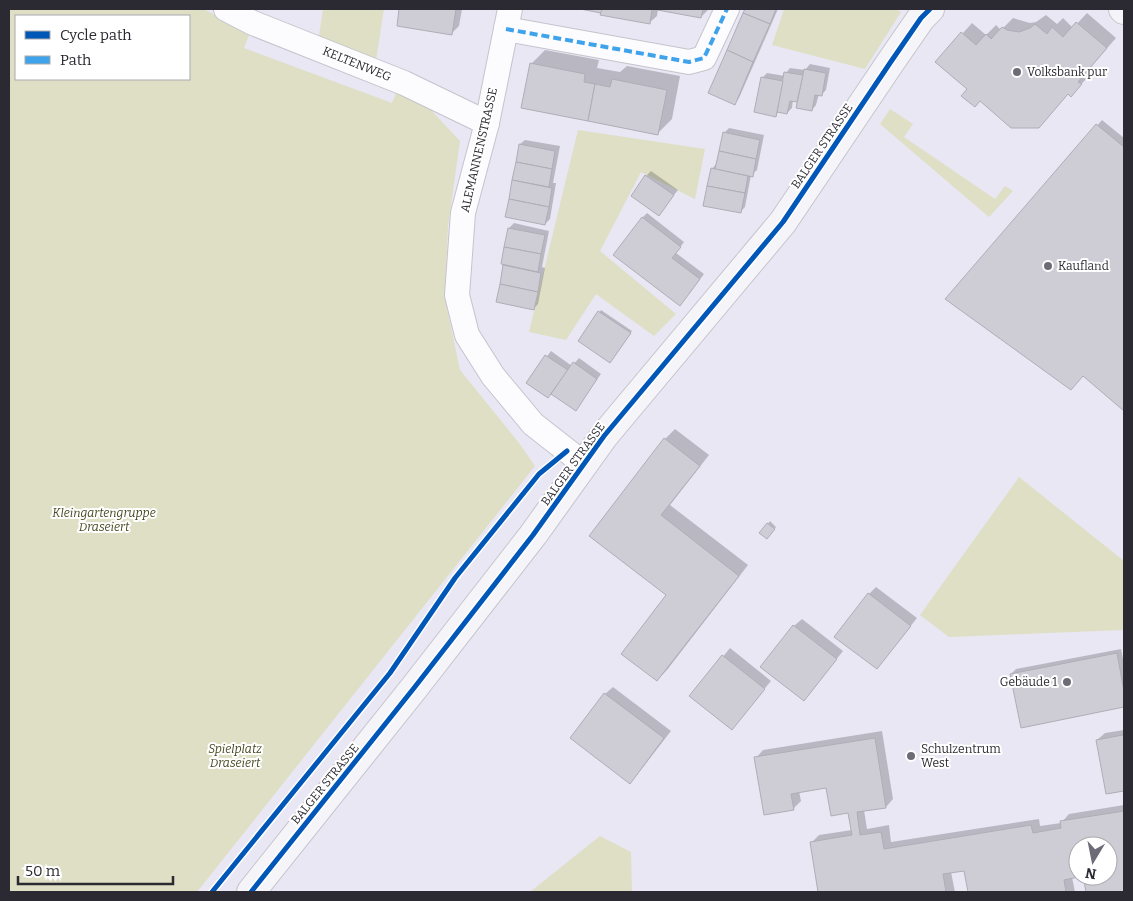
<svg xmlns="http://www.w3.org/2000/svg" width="1133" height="901" font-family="Bitter,serif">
	<rect width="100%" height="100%" fill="#e8e7f3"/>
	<g fill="#dfdfc6" fill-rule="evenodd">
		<path d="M 9,9 L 203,9 L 250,32 L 244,48 L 392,103 L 397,91 L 431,110 L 460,141 L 448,226 L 445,299 L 460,370 L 519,443 L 535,466 L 197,892 L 9,892 ZM 16,16 L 189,16 L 189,79 L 16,79 Z"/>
		<polygon points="323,9 384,9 376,60 319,36"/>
		<polygon points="784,9 895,9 901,12 865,69 772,45"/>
		<polygon points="890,109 913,124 904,137 995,199 1005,186 1013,191 989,217 880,124"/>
		<polygon points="578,130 705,149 695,199 641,172 600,251 676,314 654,336 596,294 566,340 529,332"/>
		<polygon points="1019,477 1124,561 1124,630 949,637 920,615"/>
		<polygon points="600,836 631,852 632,892 530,892"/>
	</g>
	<g fill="#0003">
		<polygon points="400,9 462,9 459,26 452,33 398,25"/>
		<polygon points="587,9 709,9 701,17 658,9 657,16 649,23"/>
		<polygon points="746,9 778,9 739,98 735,103 710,93"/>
		<polygon points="1087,13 1116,38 1087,71 1091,74 1071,95 1069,93 1049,116 968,89 937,62 972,23 986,35 996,25 1001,30 1013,18 1030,23 1036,22 1046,15 1057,24 1063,18 1073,28"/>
		<polygon points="545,50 599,60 597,68 620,72 627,66 680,76 672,119 658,133 531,64"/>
		<polygon points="810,64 830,68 826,90 821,95 819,94 816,105 812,110 799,101 793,100 792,108 787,113 780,111 775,115 763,77 767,73 785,76 786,73 790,68 805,70"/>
		<polygon points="1102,120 1124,138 1124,410 1084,374 946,299"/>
		<polygon points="729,128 764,135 757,170 751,175 745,207 740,212 712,169 716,164 724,133"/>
		<polygon points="525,140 560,146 553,183 556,183 550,219 545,224 507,216 520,144"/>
		<polygon points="651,171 678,190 659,214 646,176"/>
		<polygon points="647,213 684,242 676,253 704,274 685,299 642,218"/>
		<polygon points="514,223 549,231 542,267 545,268 538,304 533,309 497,301 505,264 502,263 509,228"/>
		<polygon points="601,310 632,331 610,362 579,340"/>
		<polygon points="551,351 572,366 579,358 601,374 576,409 552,393 548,396 528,382"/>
		<polygon points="675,429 709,455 670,505 748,565 667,670 657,680 668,595 591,536 665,439"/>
		<polygon points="770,521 776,527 769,536 761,533"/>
		<polygon points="876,587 917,618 877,668 869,594"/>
		<polygon points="802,619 843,651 804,700 794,626"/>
		<polygon points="730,648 771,681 732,728 691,696"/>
		<polygon points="1121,649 1124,664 1124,706 1022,727 1011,674 1016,669"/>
		<polygon points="613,687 671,731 637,775 605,694"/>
		<polygon points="1124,730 1124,789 1107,792 1097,740 1105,733"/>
		<polygon points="882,731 893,799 886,807 864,810 867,829 889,825 891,842 1039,819 1040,826 1061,823 1069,814 1124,805 1124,892 1087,892 1085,876 1108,876 1108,846 1078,846 1078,876 1072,877 1075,892 970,892 965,870 951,872 955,892 820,892 811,843 819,835 852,830 849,812 827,787 799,791 801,801 793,809 756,758 763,750"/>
	</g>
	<g fill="#cecdd6" stroke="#afaeb7" fill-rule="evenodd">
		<polygon points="399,9 456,9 452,35 397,26"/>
		<polygon points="580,9 602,9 601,13"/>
		<polygon points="602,9 652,9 650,24 600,15"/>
		<polygon points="652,9 703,9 701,18"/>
		<polygon points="745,9 776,9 770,24 743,13"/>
		<polygon points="743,13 770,24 753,62 727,50"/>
		<polygon points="1076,22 1107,48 1078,82 1082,84 1071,97 1068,94 1039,128 1011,128 980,101 975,107 961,96 967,89 935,62 961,32 976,45 986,34 991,39 1002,27 1007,30 1019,32 1030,28 1035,24 1047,34 1052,27 1063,37"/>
		<polygon points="727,50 753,62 735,105 708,93"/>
		<polygon points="530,63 585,74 584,82 595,84 588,121 521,108"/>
		<polygon points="804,69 826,73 822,96 815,95 812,111 796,108"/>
		<polygon points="784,72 803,75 797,102 790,101 787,114 777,112"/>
		<polygon points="761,77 783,81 776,117 754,112"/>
		<polygon points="612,79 667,90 658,135 588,121 595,84 610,87"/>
		<polygon points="1096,124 1124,147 1124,411 1083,376 1071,390 945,299"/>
		<polygon points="723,132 760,140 756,159 719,151"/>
		<polygon points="519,144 555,151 552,169 516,162"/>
		<polygon points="719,151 756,159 753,177 715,169"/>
		<polygon points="516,162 552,169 549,187 512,180"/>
		<polygon points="711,168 748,176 745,193 707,186"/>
		<polygon points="645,175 674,195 659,216 631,196"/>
		<polygon points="512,180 552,188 549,207 509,199"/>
		<polygon points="707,186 745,193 741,213 703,206"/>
		<polygon points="509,199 549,207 545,225 505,217"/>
		<polygon points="642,217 681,247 672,258 700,279 680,306 613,255"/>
		<polygon points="508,228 545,235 541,254 504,247"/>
		<polygon points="504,247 541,254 538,272 501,264"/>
		<polygon points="503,265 541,273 538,292 500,284"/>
		<polygon points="500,284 538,292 534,310 496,302"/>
		<polygon points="598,311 631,333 610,363 578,341"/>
		<polygon points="545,355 568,370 548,398 526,383"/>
		<polygon points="573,362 597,379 576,411 551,394"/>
		<polygon points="664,438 700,466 661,515 739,576 657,681 621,654 666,595 589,536"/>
		<polygon points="767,523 775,529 767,539 759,533"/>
		<polygon points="868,593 911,626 877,669 834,637"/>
		<polygon points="793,625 837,659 804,701 760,667"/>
		<polygon points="1117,653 1124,691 1124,707 1021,728 1010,674"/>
		<polygon points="722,655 765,689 732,730 689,696"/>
		<polygon points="604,693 664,738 630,784 570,738"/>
		<polygon points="1123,735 1124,735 1124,791 1106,794 1096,740"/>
		<path d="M 875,738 L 886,808 L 857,812 L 860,835 L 881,832 L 884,849 L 1031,825 L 1033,833 L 1061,828 L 1060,821 L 1124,811 L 1124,892 L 1086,892 L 1083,876 L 1064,880 L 1066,892 L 968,892 L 964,871 L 943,874 L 946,892 L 818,892 L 810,842 L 852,835 L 848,813 L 831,816 L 826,788 L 791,794 L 794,810 L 764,815 L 754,757 ZM 1078,846 L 1108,846 L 1108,876 L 1078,876 Z"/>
	</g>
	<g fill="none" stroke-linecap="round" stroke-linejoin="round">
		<g stroke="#c5c4cd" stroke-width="26">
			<g id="street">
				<polyline points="226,9 253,23 404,83 487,123"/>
				<polyline points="510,9 487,123 463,213 457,295 467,335 493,376 533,424 584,464"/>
				<polyline points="506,29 689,62 704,58 727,9"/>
			</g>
		</g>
		<g stroke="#c5c4cd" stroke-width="30">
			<g id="secondary">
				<polyline points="1123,9 1124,10"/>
				<polyline points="251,892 414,688 533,535 604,436 783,222 890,63 921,18 930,9"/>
			</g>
		</g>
		<use href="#street" stroke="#fcfbfd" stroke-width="24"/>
		<use href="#secondary" stroke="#f5f5f9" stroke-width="28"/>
		<polyline stroke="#3ea3eb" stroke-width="4" stroke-dasharray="8 4" stroke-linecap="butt" points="506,29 689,62 704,58 727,9"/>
		<g stroke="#fff" stroke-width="8">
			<g id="cycleway">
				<polyline points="212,892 390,673 455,578 539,474 567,451"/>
				<polyline points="251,892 414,688 533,535 604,436 783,222 890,63 921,18 930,9"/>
			</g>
		</g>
		<use href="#cycleway" stroke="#0057b8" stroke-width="5"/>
	</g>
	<g fill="#6d6c76" stroke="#fff" stroke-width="2">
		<circle cx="1017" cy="72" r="5"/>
		<circle cx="1048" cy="266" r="5"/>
		<circle cx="1067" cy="682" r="5"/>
		<circle cx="911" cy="756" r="5"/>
	</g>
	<g text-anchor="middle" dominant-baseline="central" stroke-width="4" stroke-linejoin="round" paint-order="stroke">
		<g font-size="12" fill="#2b2a32" stroke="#fff">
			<text transform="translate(357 64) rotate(22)">KELTENWEG</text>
			<text transform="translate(822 146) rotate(-56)">BALGER STRASSE</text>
			<text transform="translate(479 150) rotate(-77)">ALEMANNENSTRASSE</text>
			<text transform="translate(573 464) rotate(-54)">BALGER STRASSE</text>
			<text transform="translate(325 784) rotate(-51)">BALGER STRASSE</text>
		</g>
		<g font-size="12" fill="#2b2a32" stroke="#fff" text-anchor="start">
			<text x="1027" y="72">Volksbank pur</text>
			<text x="1058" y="266">Kaufland</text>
			<text x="1057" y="682" text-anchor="end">Gebäude 1</text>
			<text x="921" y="749">Schulzentrum<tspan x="921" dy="14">West</tspan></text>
		</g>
		<g font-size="12" font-style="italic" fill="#474820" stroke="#fff">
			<text x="104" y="513">Kleingartengruppe<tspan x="104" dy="14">Draseiert</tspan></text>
			<text x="235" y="749">Spielplatz<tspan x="235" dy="14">Draseiert</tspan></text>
		</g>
	</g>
	<rect width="1133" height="901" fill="none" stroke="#2b2a32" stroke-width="20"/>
	<rect x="15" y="15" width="175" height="65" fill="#ffffff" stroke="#aaaaad"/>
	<rect x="25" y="31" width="25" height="8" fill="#0057b8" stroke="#aaaaad"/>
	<text x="60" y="40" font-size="15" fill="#2b2a32">Cycle path</text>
	<rect x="25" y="56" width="25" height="8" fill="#3ea3eb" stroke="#aaaaad"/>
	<text x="60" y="65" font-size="15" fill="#2b2a32">Path</text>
	<g transform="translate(1093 861) rotate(190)"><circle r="24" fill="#ffffff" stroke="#aaaaad"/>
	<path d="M0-4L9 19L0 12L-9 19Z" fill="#6d6c76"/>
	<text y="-8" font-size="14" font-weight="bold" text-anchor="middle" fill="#2b2a32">N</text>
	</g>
	<path d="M18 876v8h155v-8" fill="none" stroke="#2b2a32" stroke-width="2.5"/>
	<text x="25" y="876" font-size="15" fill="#2b2a32" stroke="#ffffff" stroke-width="4" paint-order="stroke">50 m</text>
</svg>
